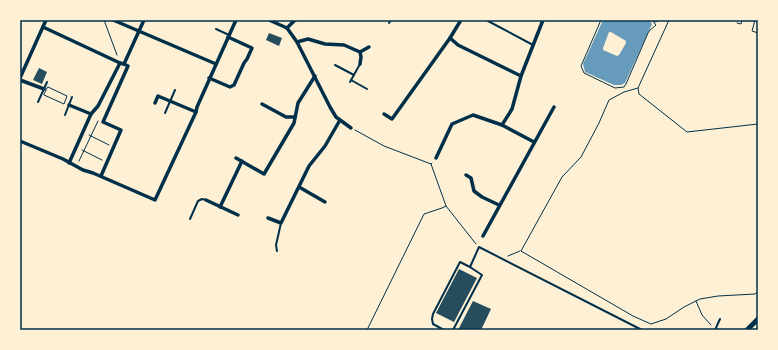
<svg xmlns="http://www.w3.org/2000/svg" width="778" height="350" font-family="Cabin,sans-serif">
	<rect width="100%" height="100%" fill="#fdf0d5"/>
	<path fill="#669bbc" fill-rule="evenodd" d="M 603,20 L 649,20 L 652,24 L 625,83 L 621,85 L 614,85 L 585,72 L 583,64 ZM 609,32 L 611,32 L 626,41 L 626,43 L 619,55 L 617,56 L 603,50 L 603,48 Z"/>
	<g fill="#264d5e">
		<polygon points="269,33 282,38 279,46 266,40"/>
		<polygon points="39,68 47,72 42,84 33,80"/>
		<polygon points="459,269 477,278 454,322 436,313"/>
		<polygon points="473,301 491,309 481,330 458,330"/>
	</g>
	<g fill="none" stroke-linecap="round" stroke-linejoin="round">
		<g stroke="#003049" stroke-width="1">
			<polyline points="104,20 117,55"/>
			<polyline points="601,20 581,66 584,73 615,88 624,87 626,84 648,33 650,30 656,25 652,20"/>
			<polyline points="669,20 638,88 639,94 687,132 758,124"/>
			<polyline points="755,20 752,31 758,33"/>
			<polyline points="655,22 660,20"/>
			<polyline points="737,23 741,24 742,20"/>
			<polygon points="48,87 67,96 64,104 44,95"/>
			<polyline points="638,88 624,92 609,100 599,123 581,157 562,177 521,251 633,316 651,324 666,319 684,307 700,299 718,296 755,294 758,291"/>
			<polyline points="355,130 384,146 431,164"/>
			<polyline points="89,135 109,145"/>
			<polyline points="82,150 102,160"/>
			<polyline points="79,161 98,121"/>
			<polyline points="432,163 431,164 446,206 476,244"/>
			<polyline points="508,256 520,251"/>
			<polyline points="696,301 702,315 711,325"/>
			<polyline points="367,330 424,214 442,208 446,206"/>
		</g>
		<g stroke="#003049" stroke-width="2">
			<polyline points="488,21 533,45"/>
			<polyline points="389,23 391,20"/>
			<polyline points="216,29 229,35"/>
			<polyline points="335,65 354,75"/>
			<polyline points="351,80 367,89"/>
			<polyline points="350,82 360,64"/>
			<polyline points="38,102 47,82"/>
			<polyline points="165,113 175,90"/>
			<polyline points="65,115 72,97"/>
			<polyline points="190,219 198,201 202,199 206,200"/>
			<polyline points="277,251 276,245 281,223"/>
			<polyline points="470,267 479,247 642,330"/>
			<polyline points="444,330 433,324 432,319 433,314 460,262 470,267 482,275 453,330"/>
			<polyline points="715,330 720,319"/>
		</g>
		<g stroke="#003049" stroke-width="3.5">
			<polyline points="113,20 216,64"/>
			<polyline points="269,20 287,28"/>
			<polyline points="43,27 120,63"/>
			<polyline points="287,28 297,42 330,107 336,117 351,128"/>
			<polyline points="287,28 295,20"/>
			<polyline points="450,38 458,45 521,76"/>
			<polyline points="297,42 308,39 325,44 344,45 360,52"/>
			<polyline points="124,64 144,20"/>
			<polyline points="360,64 361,57 360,52 369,47"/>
			<polyline points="20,78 46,20"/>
			<polyline points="209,78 230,87 234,85 244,63 247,59 252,48 228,37"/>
			<polyline points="20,80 44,89"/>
			<polyline points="155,103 158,96 196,112"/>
			<polyline points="262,104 286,117 295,117"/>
			<polyline points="69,105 91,114"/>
			<polyline points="384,114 392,119 450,38 461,20"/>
			<polyline points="502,125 512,109 521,76 543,20"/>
			<polyline points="20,141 63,159 83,170 93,173 155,200 196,112 197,107 236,20"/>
			<polyline points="236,158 264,174 294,123 298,103 315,76"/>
			<polyline points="436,158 452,124 473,115 502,125 534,142"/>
			<polyline points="69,163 91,114 98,106 120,63 124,64"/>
			<polyline points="466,175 471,178 474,191 482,197 499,205"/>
			<polyline points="101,176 121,130 103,122 128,66 124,64"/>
			<polyline points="299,187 325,202"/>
			<polyline points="206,200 238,215"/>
			<polyline points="220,207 242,161"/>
			<polyline points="268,218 281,223 309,166 325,146 340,120"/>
			<polyline points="483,236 554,107"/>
		</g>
		<polyline stroke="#003049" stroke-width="5" points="747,330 758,319"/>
	</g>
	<rect width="778" height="350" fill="none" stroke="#fdf0d5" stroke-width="42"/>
	<rect x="21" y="21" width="736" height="308" fill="none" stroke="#003049" stroke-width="1.5"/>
</svg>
